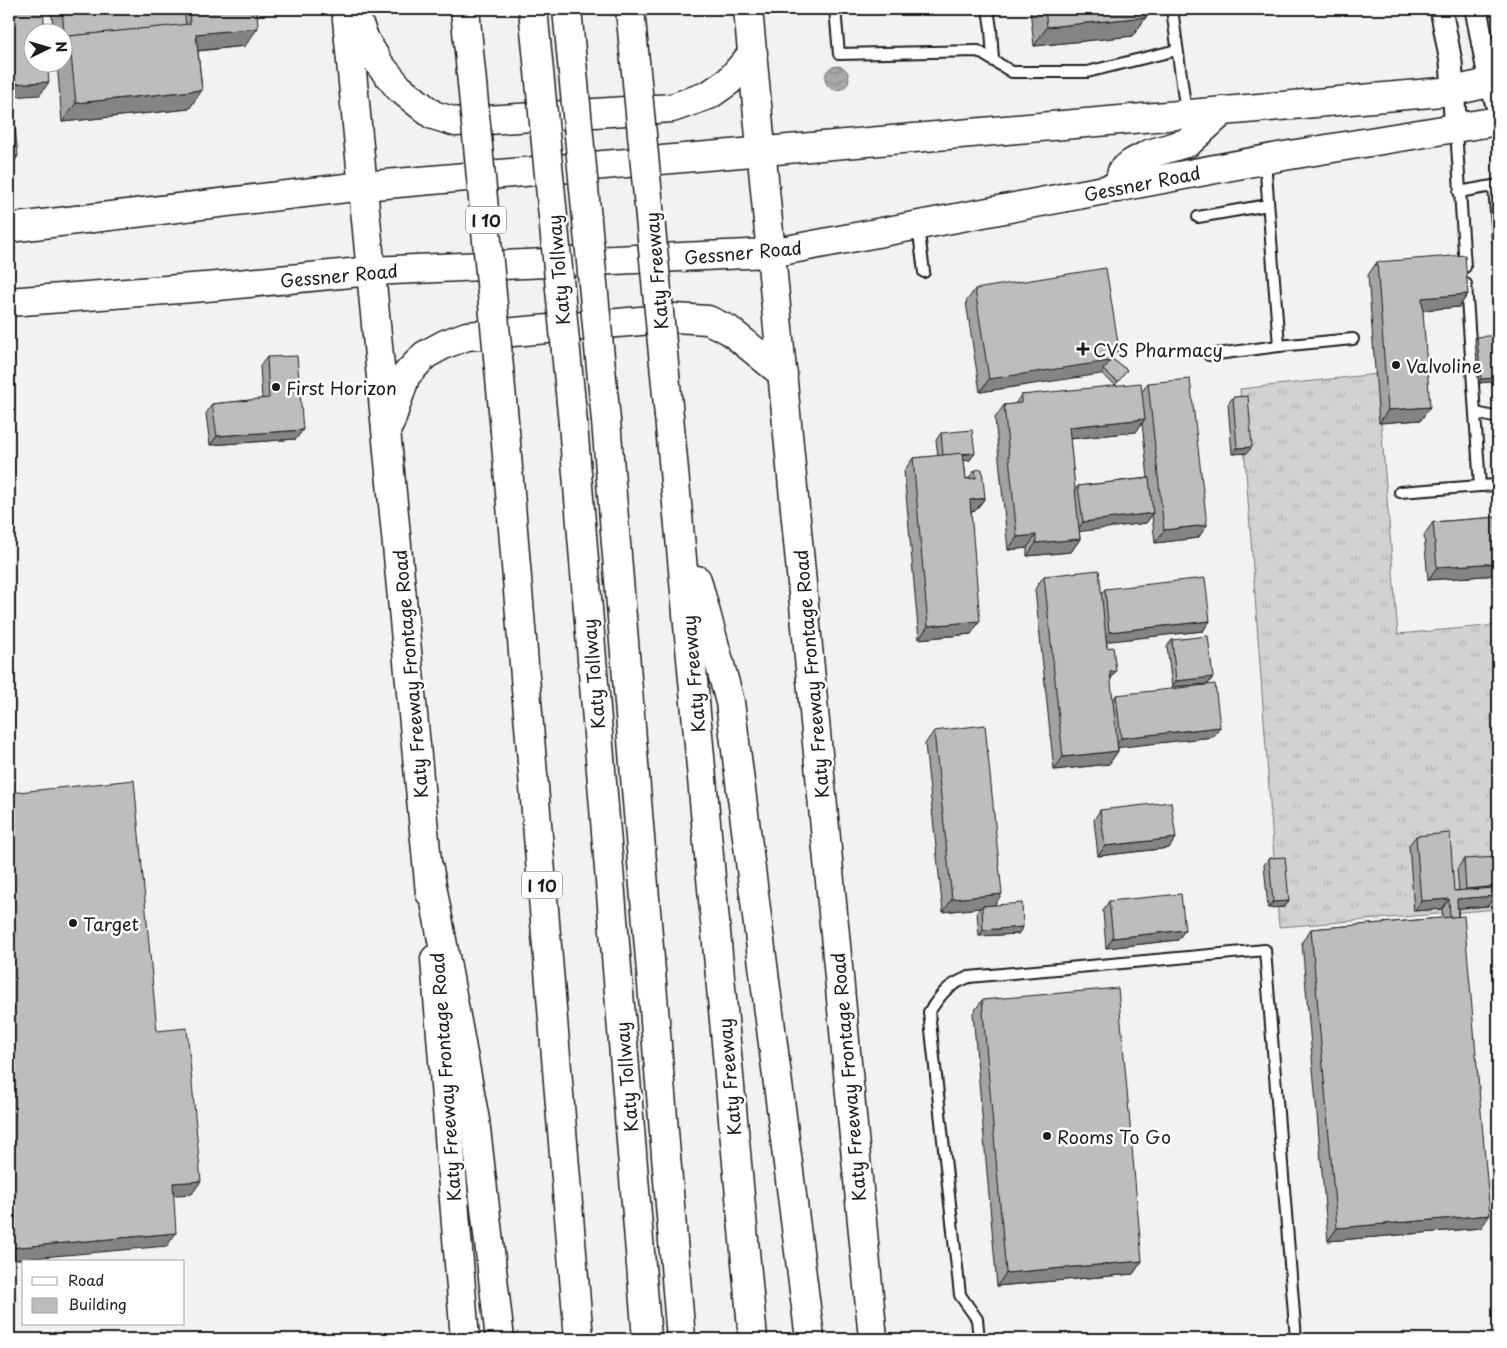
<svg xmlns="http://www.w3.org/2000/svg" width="1507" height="1348" font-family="'Playpen Sans',sans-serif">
	<defs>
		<pattern id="grass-tufts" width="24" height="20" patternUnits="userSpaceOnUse" patternTransform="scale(1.25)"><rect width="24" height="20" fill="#d2d2d2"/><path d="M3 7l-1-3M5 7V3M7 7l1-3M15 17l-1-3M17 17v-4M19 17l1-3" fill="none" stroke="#b4b4b4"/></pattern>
		<pattern id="water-waves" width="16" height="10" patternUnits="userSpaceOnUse" patternTransform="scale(1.25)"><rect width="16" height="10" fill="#a8a8a8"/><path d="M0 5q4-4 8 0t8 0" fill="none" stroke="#888"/></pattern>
	</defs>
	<rect width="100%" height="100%" fill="#f2f2f2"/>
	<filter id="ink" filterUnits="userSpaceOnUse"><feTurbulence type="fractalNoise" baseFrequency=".02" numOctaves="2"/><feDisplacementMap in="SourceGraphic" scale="10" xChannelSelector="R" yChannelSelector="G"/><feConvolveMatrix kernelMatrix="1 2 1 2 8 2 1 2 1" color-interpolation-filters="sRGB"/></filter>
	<g filter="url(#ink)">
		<polygon fill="url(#grass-tufts)" stroke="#777" points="1377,374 1398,634 1498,625 1498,909 1279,927 1240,389"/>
		<circle fill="url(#water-waves)" stroke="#707070" cx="837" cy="78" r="12"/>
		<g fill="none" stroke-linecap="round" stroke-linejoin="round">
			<g stroke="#1c1c1c" stroke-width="14">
				<g id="lane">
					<polyline points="835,9 839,54 978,51 1012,72 1087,72 1177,50"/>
					<polyline points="988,9 991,29 993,60"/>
					<polyline points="1172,9 1186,113"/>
					<polyline points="1456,130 1465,267"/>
					<polyline points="1265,160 1279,346 1353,339"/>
					<polyline points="1494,186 1498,239"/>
					<polyline points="1459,192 1498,185"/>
					<polyline points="1198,217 1268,205"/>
					<polyline points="918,226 924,272"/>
					<polyline points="1466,284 1480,486 1498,485"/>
					<polyline points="1209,355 1279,346"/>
					<polyline points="1476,413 1498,418"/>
					<polyline points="1400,492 1480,486"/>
					<path d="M 979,1339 L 977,1319 L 960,1295 L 929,1012 C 942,993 946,986 969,977 L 1265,950 L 1296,1339"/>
				</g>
			</g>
			<g stroke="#1c1c1c" stroke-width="25">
				<g id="street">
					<polyline points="1441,9 1451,62 1456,129"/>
					<polyline points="1476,9 1490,82 1498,108"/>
				</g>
			</g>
			<g stroke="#1c1c1c" stroke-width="31">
				<g id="secondary">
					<polyline points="346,9 430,893"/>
					<polyline points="748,9 873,1339"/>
					<polyline points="354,12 365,40 380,65 399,88 433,115 456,122 672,108 709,95 729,81 753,53"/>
					<polyline points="1118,188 1122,171 1132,163 1149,154 1189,142 1223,111"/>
					<polyline points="9,228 363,186 1453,91 1498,81"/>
					<polyline points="9,302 218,286 371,271 771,253 1284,156 1498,121"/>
					<polyline points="390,423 406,375 425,355 445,344 467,336 675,318 708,320 729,330 783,374"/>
					<polyline points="435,959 465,1339"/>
				</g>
			</g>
			<g stroke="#1c1c1c" stroke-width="31">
				<g id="highway">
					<polyline points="669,416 753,1339"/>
					<polyline points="606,421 681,1339"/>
					<polyline points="573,424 647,1339"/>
					<polyline points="505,431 579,1339"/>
					<polyline points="697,580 730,702 810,1339"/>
					<polyline points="429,869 475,1120 500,1339"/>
				</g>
			</g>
			<use href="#lane" stroke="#fff" stroke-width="10"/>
			<use href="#street" stroke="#fff" stroke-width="21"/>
			<use href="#secondary" stroke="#fff" stroke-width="28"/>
			<use href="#highway" stroke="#fff" stroke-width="28"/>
			<g stroke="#1c1c1c" stroke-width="31" stroke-linecap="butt">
				<g id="highway-bridge">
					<polyline points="465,9 505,431"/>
					<polyline points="533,9 573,424"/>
					<polyline points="567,9 606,421"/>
					<polyline points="630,9 669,416"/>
				</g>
			</g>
			<use href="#highway-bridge" stroke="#fff" stroke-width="28"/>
		</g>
		<g fill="#a3a3a3" stroke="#1c1c1c" fill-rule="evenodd">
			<polygon points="51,9 257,9 245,46 198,51 202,90 189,109 62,122 57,62 62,62 62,32 54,32"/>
			<polygon points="1030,9 1145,9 1146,17 1133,36 1034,46"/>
			<polygon points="1377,262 1468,294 1459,307 1423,310 1421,420 1379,423 1368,275"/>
			<polygon points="975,289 1112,359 1127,370 1115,385 1101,373 980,392 966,302"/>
			<polygon points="1477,337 1498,381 1479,383 1475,340"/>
			<polygon points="267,357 296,439 210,445 206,414 212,404 262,399 260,366"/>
			<path d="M 1148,383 L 1207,525 L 1198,538 L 1155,543 L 1152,515 L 1146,523 L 1079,531 L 1080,539 L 1071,552 L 1027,556 L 1027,548 L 1008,550 L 995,418 L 1004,405 L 1015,404 L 1021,395 L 1142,392 ZM 1142,423 L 1148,478 L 1078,486 L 1075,491 L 1070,439 L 1136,432 Z"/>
			<polygon points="1233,397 1247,453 1232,454 1228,404"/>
			<polygon points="941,433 970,460 964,460 966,479 969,478 975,470 985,498 975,511 971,512 971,634 919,639 904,471 913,458 938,456 936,440"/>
			<polygon points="1498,517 1498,575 1428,580 1424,535 1433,522"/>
			<polygon points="1044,576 1101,594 1105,589 1210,621 1203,631 1107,641 1107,648 1116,671 1110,680 1113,700 1116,695 1220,727 1213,737 1118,747 1118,751 1109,764 1054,770 1035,589"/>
			<polygon points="1172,640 1213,677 1208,684 1172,687 1167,646"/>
			<polygon points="934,731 995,905 1023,927 1018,934 979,936 977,912 980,908 943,912 925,744"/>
			<polygon points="1100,810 1176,838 1169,848 1098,856 1094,820"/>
			<polygon points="1416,836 1454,891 1459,890 1457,869 1464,859 1494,896 1488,906 1458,908 1481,1228 1328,1241 1302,942 1311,929 1443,918 1442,909 1414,911 1409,845"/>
			<polygon points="1269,858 1289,901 1284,907 1268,908 1264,865"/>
			<polygon points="1109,901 1178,940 1106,948 1103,911"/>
			<polygon points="982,1000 1142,1261 1133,1274 997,1286 973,1013"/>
		</g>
		<g fill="#848484" stroke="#1c1c1c">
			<polygon points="1146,17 1133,36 1034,46 1047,27"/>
			<polygon points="258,28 245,46 183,52 196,34"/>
			<polygon points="49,82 40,95 9,97 9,84"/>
			<polygon points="202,90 189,109 62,122 76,103"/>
			<polygon points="18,156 9,169 9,157"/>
			<polygon points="1468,294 1459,307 1413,311 1422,298"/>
			<polygon points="1119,349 1101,374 980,392 989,379"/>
			<polygon points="1498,378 1498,381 1479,383 1481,379"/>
			<polygon points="1430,407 1421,420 1379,423 1388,410"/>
			<polygon points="1145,419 1136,432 1060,440 1069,427"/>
			<polygon points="303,430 296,439 210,445 217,436"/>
			<polygon points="1252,447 1247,453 1232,454 1237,448"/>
			<polygon points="975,453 970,460 939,463 944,457"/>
			<polygon points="985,498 975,511 961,513 970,500"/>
			<polygon points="1153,513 1146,523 1076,532 1083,522"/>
			<polygon points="1207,525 1198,538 1155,543 1164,530"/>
			<polygon points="1036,535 1027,548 1008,550 1017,537"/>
			<polygon points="1080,539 1071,552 1027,556 1036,543"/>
			<polygon points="1498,563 1498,575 1428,580 1437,567"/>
			<polygon points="980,621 971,634 919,639 928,626"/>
			<polygon points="1210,621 1203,631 1102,642 1109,632"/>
			<polygon points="1116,671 1107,684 1110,672"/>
			<polygon points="1213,677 1208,684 1172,687 1176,681"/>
			<polygon points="1220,727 1213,737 1114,748 1121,738"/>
			<polygon points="1118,751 1109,764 1054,770 1063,757"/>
			<polygon points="1176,838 1169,848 1098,856 1105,846"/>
			<polygon points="1498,886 1498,895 1467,898 1494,896 1488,906 1450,909 1457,899 1459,899 1466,889"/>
			<polygon points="1002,894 993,907 982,906 980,908 943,912 952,899"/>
			<polygon points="1449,899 1442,909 1414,911 1421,901"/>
			<polygon points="1289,901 1284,907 1268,908 1273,902"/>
			<polygon points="1023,927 1018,934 979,936 983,930"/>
			<polygon points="1185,930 1178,940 1106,948 1113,938"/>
			<polygon points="201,1181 192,1194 164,1196 173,1183"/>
			<polygon points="1490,1215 1481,1228 1328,1241 1337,1228"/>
			<polygon points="176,1233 167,1246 9,1260 9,1248"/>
			<polygon points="1142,1261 1133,1274 997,1286 1006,1273"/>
		</g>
		<g fill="#bdbdbd" stroke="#1c1c1c">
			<polygon points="9,9 43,9 45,32 32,32 32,62 47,62 49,82 9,84"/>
			<polygon points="62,9 184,9 186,25 69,36 65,42"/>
			<polygon points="189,9 257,9 258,28 196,34 202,90 76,103 69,36 190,24"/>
			<polygon points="1045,9 1145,9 1146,17 1047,27"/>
			<polygon points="9,86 11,89 18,156 9,157"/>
			<polygon points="1465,255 1468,294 1422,298 1430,407 1388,410 1377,262"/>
			<polygon points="1106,268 1119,349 1110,361 989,379 975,289"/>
			<polygon points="1498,335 1498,378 1481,379 1477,337"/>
			<polygon points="297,356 303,430 217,436 212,404 269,398 267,357"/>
			<polygon points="1112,359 1127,370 1118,382 1103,370"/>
			<polygon points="1190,379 1207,525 1164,530 1148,383"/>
			<polygon points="1141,383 1145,419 1069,427 1080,539 1036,543 1036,535 1017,537 1004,405 1021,403 1021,395"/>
			<polygon points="1248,396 1252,447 1237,448 1233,397"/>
			<polygon points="972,430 975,453 943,455 941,433"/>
			<polygon points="963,453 966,479 976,478 975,470 982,469 985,498 970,500 980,621 928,626 913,458"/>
			<polygon points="1149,478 1153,513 1083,522 1078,486"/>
			<polygon points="1498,517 1498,563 1437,567 1433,522"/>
			<polygon points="1099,570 1107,648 1113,647 1116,671 1110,672 1118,751 1063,757 1044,576"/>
			<polygon points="1205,578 1210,621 1109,632 1105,589"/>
			<polygon points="1208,636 1213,677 1176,681 1172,640"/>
			<polygon points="1215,684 1220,727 1121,738 1116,695"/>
			<polygon points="985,725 1002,894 952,899 934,731"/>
			<polygon points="134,780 157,1031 187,1028 201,1181 173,1183 176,1233 9,1248 9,793"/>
			<polygon points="1171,802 1176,838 1105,846 1100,810"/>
			<polygon points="1450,833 1454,891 1494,888 1494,896 1457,899 1458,917 1450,917 1449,899 1421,901 1416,836"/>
			<polygon points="1285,857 1289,901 1273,902 1269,858"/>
			<polygon points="1498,857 1498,886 1466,889 1464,859"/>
			<polygon points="1181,894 1185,930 1113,938 1109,901"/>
			<polygon points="1022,903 1023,927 983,930 982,906"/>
			<polygon points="1464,916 1490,1215 1337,1228 1311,929"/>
			<polygon points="1118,988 1142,1261 1006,1273 982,1000"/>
		</g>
	</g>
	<g fill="#1c1c1c" stroke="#fff" stroke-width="2">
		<path d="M1080.5 341.5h5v5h5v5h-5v5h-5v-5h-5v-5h5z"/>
		<circle cx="1396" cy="365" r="5"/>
		<circle cx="276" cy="387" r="5"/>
		<circle cx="73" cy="923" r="5"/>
		<circle cx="1047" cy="1136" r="5"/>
	</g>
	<g text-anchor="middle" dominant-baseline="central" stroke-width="5" stroke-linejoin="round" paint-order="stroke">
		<g fill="#fff" stroke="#606060" stroke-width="1">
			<rect x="466" y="206.5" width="40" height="27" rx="4"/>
			<rect x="522" y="871.5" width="40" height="27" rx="4"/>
		</g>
		<g font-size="16" font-weight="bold" fill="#1c1c1c">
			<text x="486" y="220">I 10</text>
			<text x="542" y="885">I 10</text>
		</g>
		<g font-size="18" fill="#1c1c1c" stroke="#fff">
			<text transform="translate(1142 183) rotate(-11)">Gessner Road</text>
			<text transform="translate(743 252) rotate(-5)">Gessner Road</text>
			<text transform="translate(558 270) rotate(-95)">Katy Tollway</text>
			<text transform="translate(656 271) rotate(-95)">Katy Freeway</text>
			<text transform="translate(339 275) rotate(-5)">Gessner Road</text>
			<text transform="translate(410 674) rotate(-95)">Katy Freeway Frontage Road</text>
			<text transform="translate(593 674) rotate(-95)">Katy Tollway</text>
			<text transform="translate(693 674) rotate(-95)">Katy Freeway</text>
			<text transform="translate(811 674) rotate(-95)">Katy Freeway Frontage Road</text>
			<text transform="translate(445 1077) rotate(-94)">Katy Freeway Frontage Road</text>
			<text transform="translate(626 1077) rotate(-95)">Katy Tollway</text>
			<text transform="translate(729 1077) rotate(-95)">Katy Freeway</text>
			<text transform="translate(848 1077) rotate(-95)">Katy Freeway Frontage Road</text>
		</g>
		<g font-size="18" fill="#1c1c1c" stroke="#fff" text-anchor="start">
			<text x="1093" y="349">CVS Pharmacy</text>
			<text x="1406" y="365">Valvoline</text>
			<text x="286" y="387">First Horizon</text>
			<text x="83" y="923">Target</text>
			<text x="1057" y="1136">Rooms To Go</text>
		</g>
	</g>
	<rect width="1507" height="1348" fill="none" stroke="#fff" stroke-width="30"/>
	<rect x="15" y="15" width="1477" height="1318" fill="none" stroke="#1c1c1c" stroke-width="2" filter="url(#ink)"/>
	<rect x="22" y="1260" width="162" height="65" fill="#ffffff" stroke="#a4a4a4"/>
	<rect x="32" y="1277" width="25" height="8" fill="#ffffff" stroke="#a4a4a4"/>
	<text x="68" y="1286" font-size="15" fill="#1c1c1c">Road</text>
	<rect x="32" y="1298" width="25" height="15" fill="#bdbdbd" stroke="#a4a4a4"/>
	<text x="68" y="1310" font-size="15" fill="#1c1c1c">Building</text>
	<g transform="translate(48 48) rotate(85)"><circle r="24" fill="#ffffff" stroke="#a4a4a4"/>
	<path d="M0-4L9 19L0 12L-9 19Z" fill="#1c1c1c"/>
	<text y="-8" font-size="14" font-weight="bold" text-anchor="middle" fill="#1c1c1c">N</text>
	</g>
</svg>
